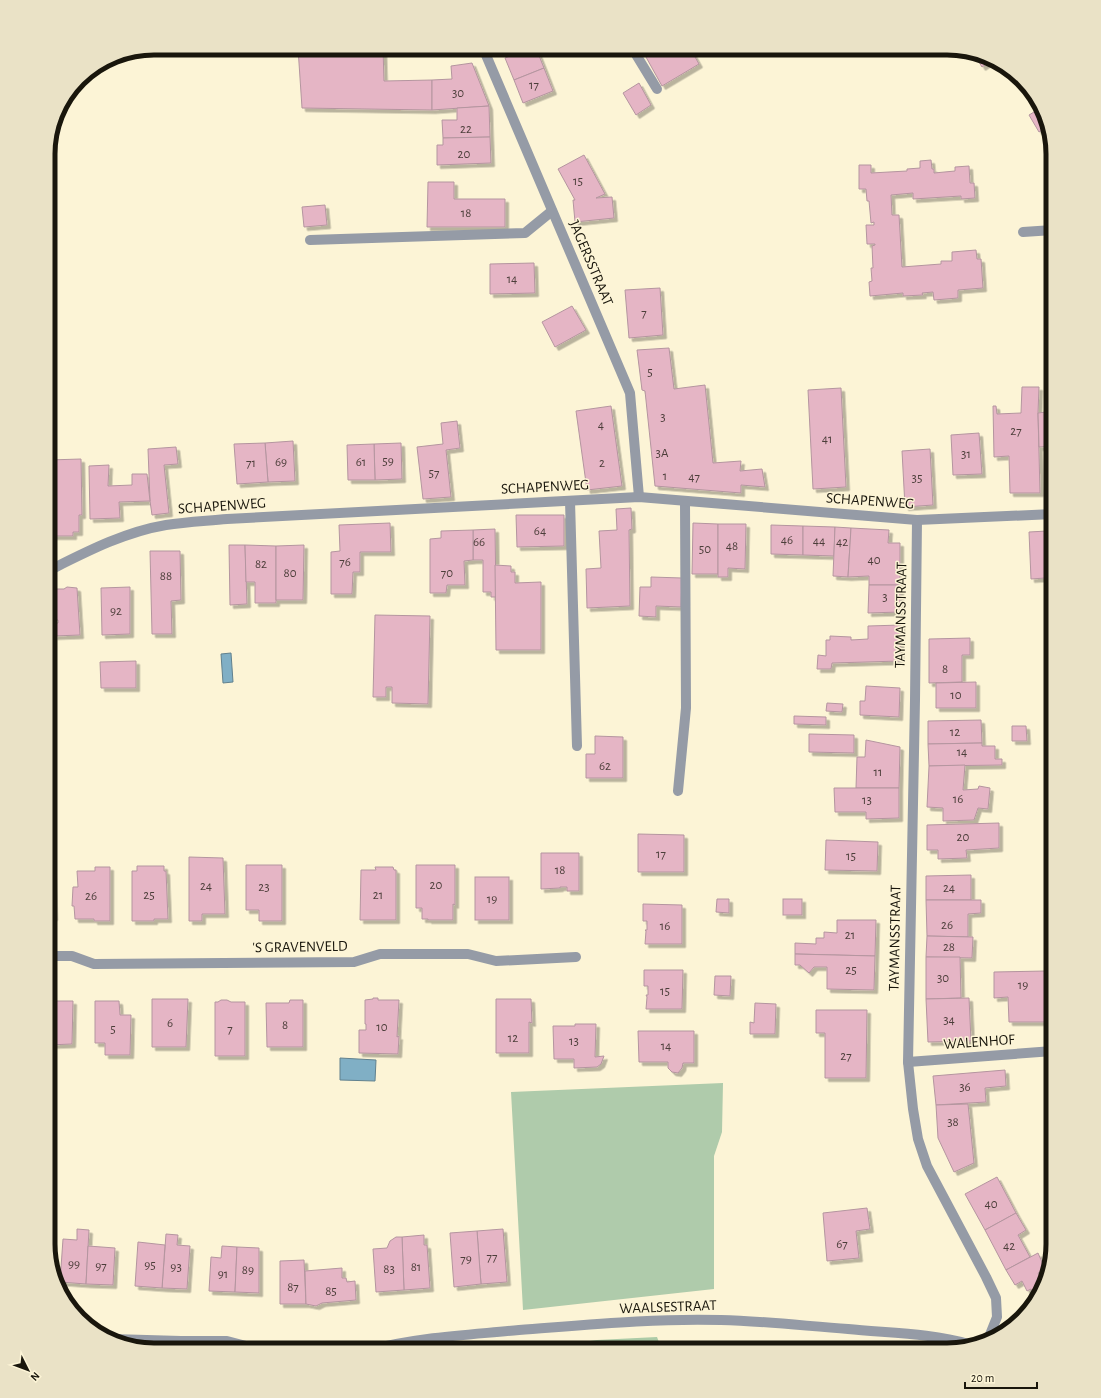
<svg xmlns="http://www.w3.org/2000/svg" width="1101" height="1398" font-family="'Alegreya Sans',sans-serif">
	<defs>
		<filter id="shadow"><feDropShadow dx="3.5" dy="3.5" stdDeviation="0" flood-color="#0004"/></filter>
	</defs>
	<rect width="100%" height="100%" fill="#fcf4d6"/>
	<polygon fill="#afcbab" points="723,1083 722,1132 714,1156 714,1289 523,1310 511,1092"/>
	<polygon fill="#accba7" points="657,1337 662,1350 525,1350 597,1340"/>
	<g fill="#80afc5" stroke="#61818e">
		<polygon points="231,653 233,682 223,683 221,654"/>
		<polygon points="340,1058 376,1060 375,1081 340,1080"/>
	</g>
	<g fill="#e5b5c5" stroke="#b4959f" filter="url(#shadow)">
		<polygon points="298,48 383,48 384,81 432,80 432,110 302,108"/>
		<polygon points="529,48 536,48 544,68 514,80 505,58"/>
		<polygon points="641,48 690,48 699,64 662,86"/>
		<polygon points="974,54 992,60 982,67"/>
		<polygon points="472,63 489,106 432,110 432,80 452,79 451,66"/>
		<polygon points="544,68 553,91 523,103 514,80"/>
		<polygon points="1021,82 1035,95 1036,96 1032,98"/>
		<polygon points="639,83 651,105 636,115 623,93"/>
		<polygon points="489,106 490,137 443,138 442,120 457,120 457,108"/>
		<polygon points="1039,109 1045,128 1039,132 1029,115"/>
		<polygon points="490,137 491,163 437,165 437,145 443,145 443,138"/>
		<polygon points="584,155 605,194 596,198 612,197 614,218 575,222 573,200 575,200 558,169"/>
		<polygon points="931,160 932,169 934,169 934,173 955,171 955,167 969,166 970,183 974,183 975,198 961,199 961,196 913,199 913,193 891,195 892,215 899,215 902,267 941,264 941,261 952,261 952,252 976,250 977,259 981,259 983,288 958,290 958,298 934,300 933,292 922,293 923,295 903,296 903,293 870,296 869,282 872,281 871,268 873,268 872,246 875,245 875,244 867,244 866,225 874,225 874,222 871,223 869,201 867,201 866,189 859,189 859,165 871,165 871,173 907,171 907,169 920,168 920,161"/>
		<polygon points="428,182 454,182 454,199 505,199 505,227 427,227"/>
		<polygon points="325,205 327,225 304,227 302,207"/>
		<polygon points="534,263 535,293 490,294 490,264"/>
		<polygon points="660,288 663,335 629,338 625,290"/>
		<polygon points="572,306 586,330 555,347 542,322"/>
		<polygon points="669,348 674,389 705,385 713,463 741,461 740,471 762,469 765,487 741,485 741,493 655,486 645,391 642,390 637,350"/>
		<polygon points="1022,387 1039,387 1038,413 1040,493 1010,493 1009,456 994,457 993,406 996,406 997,414 1021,413"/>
		<polygon points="841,388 846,487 813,489 808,390"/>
		<polygon points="611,406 622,486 587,490 576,411"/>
		<polygon points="1053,411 1053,446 1039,447 1038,413"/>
		<polygon points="457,421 460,448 446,450 451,497 423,499 417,447 443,444 441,423"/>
		<polygon points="979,433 982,474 953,475 951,435"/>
		<polygon points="293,441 295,481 268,482 265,443"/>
		<polygon points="265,443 268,482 237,484 234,444"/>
		<polygon points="401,443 402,479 375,480 374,444"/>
		<polygon points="374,444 375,480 348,480 347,445"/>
		<polygon points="176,447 178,464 164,465 169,513 152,515 150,501 148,449"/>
		<polygon points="930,449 933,505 905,507 902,451"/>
		<polygon points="81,459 82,515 79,515 79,532 73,532 73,536 49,536 48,460"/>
		<polygon points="109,465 108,486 132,485 132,474 147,474 150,501 119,502 120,518 90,519 89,466"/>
		<polygon points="631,508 632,529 629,530 630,606 587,608 586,569 601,568 599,531 617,530 616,509"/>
		<polygon points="516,515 564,515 564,546 517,547"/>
		<polygon points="390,523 391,552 360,552 360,572 353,572 352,594 331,594 331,552 340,551 339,525"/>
		<polygon points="693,523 718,524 718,574 692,574"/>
		<polygon points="718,524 746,524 745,569 728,568 728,577 718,577"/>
		<polygon points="771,525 803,526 803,555 771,554"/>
		<polygon points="803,526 835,527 834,556 803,555"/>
		<polygon points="835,527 851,528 848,577 833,576"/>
		<polygon points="851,528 889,530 888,543 900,543 900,585 869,585 869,576 848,577"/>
		<polygon points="495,529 496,597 491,597 491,592 483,592 483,560 473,560 473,530"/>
		<polygon points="473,530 473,560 464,561 465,585 447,585 446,593 430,593 430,539 441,538 441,531"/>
		<polygon points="1047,531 1048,569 1045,569 1045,578 1031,579 1029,532"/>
		<polygon points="1047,531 1053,531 1053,569 1048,569"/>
		<polygon points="229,545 245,545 247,604 230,605"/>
		<polygon points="245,545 276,546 276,603 255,603 255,582 246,582"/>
		<polygon points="304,545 303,600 276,600 276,546"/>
		<polygon points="150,551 180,551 181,600 171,601 172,634 152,634"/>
		<polygon points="495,565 511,566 511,572 515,572 515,583 541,582 541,650 496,650"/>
		<polygon points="651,577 682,578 681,607 656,606 656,617 639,616 640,587 651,587"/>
		<polygon points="869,585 900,585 900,612 868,613"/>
		<polygon points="67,587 77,588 80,635 54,636 56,623 58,623 58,620 56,620 55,616 50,616 49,606 56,606 56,589 64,589"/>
		<polygon points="130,587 130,634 102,635 101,588"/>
		<polygon points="375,615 430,616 428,704 392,703 392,687 386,687 386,697 373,697"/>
		<polygon points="901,625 900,661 832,663 831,669 817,669 818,655 826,656 826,640 830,640 830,636 851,637 851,640 868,639 868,626"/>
		<polygon points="970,638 970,655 962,655 962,682 929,683 929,639"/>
		<polygon points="136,661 136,688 101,688 100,662"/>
		<polygon points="976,682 976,708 936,708 936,683"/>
		<polygon points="866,686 900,688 899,717 860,715 860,701 865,701"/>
		<polygon points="827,703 843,704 842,712 826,711"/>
		<polygon points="794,716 826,717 826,725 794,724"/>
		<polygon points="981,720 982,743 928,744 928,721"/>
		<polygon points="1012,726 1026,726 1027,741 1012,741"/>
		<polygon points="809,734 854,735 854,753 809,752"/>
		<polygon points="595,736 623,737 623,778 586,778 586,754 595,754"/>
		<polygon points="866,740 900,747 899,788 856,788 857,757 865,757"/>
		<polygon points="982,743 982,746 995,746 995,759 1002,759 1002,765 929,766 928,744"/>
		<polygon points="965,765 963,790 978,789 979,786 990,788 988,809 978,808 974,820 943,821 943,808 927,807 929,766"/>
		<polygon points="834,788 899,788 899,818 866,819 866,812 835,812"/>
		<polygon points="999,823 999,848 966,850 967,858 938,859 938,850 927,850 927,825"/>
		<polygon points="638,834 684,835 684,872 638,872"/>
		<polygon points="826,840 878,842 877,871 825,870"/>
		<polygon points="541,853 579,853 579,891 567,891 567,887 560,887 560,888 541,889"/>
		<polygon points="189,857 223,858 225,914 202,914 202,921 189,921"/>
		<polygon points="48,859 52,859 54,917 48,917"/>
		<polygon points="246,865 282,865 282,921 259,921 259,910 246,910"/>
		<polygon points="416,865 455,865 455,905 453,904 453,920 428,920 428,919 422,919 422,908 416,908"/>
		<polygon points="137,866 164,866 164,871 166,871 168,919 154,919 154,921 132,921 132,871 137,871"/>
		<polygon points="95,867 110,867 110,921 94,921 94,919 75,919 74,906 72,906 73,887 78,887 77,871 95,871"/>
		<polygon points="375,867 393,867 394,870 396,870 396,920 360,920 361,870 376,870"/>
		<polygon points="971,875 971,900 926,900 926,876"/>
		<rect x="475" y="877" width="34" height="43"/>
		<polygon points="717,899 729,899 729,913 716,912"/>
		<rect x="783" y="899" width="19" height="16"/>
		<polygon points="926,900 981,900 981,913 968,914 968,937 927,936"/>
		<polygon points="643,904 682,905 682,944 645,944 646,931 645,930 647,930 647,921 643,921"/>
		<polygon points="837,920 876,920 875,956 795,954 795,943 816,944 816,938 824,938 824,932 837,933"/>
		<polygon points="927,936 973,937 972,958 926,957"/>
		<polygon points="795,954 875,956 874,990 827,989 827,967 814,967 809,973 800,965 795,965"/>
		<polygon points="926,957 960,957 961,998 926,999"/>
		<polygon points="1045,957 1053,957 1053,1010 1048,1010 1049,1022 1009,1022 1008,997 994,998 994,972 1046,971"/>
		<polygon points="644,970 683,970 682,1009 646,1009 647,997 646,995 648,995 648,986 644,986"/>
		<polygon points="715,976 731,976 730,996 714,995"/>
		<polygon points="373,998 378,998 378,1000 399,1000 397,1037 399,1036 398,1054 359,1053 359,1030 366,1030 366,1024 365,1024 365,1000 373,999"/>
		<polygon points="969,998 971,1041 928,1042 926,999"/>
		<polygon points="152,999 188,999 186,1047 152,1047"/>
		<polygon points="496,999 531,999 532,1023 529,1022 529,1053 496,1053"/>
		<polygon points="221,1000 227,1000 231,1002 245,1002 245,1056 215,1056 215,1002 218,1002"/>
		<polygon points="290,1000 303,1000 303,1047 267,1047 266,1003 289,1003"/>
		<polygon points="48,1001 73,1001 72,1044 48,1045"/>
		<polygon points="95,1001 119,1001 120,1015 131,1015 130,1055 105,1055 105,1043 95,1043"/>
		<polygon points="755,1003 776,1004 775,1034 750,1034 750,1022 754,1023"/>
		<polygon points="816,1010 867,1010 866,1078 825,1078 825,1033 816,1033"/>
		<polygon points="575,1024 596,1024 595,1057 604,1056 601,1064 597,1067 574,1068 574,1059 554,1059 553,1026 575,1026"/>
		<polygon points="638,1031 694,1031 694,1063 683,1063 682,1068 678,1073 672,1072 668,1068 668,1062 639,1062"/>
		<polygon points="1005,1070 1006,1086 985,1088 986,1102 936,1105 933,1076"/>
		<polygon points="968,1104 974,1163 954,1172 938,1138 936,1105"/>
		<polygon points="997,1177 1016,1213 985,1230 965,1194"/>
		<polygon points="867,1208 870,1229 856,1231 859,1258 827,1261 823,1213"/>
		<polygon points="1016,1213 1026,1230 1018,1235 1030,1257 1006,1270 985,1230"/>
		<polygon points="77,1229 89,1230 86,1284 60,1282 63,1239 77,1240"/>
		<polygon points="503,1229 507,1282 481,1284 477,1231"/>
		<polygon points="477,1231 481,1284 454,1287 450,1233"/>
		<polygon points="166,1234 178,1235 177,1245 190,1246 187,1289 162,1288"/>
		<polygon points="424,1235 424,1245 427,1245 430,1288 404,1290 402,1237"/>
		<polygon points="396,1237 402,1237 404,1290 376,1292 373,1249 387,1248 390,1241"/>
		<polygon points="138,1242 165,1245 162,1288 135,1286"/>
		<polygon points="88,1246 115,1248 113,1285 86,1284"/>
		<polygon points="222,1246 237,1247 235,1292 209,1291 211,1257 221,1258"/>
		<polygon points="237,1247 259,1248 259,1293 235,1292"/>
		<polygon points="1038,1253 1045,1269 1038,1273 1043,1282 1038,1298 1035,1297 1031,1289 1027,1291 1022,1281 1015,1285 1006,1270"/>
		<polygon points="304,1260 306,1304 280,1304 280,1261"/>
		<polygon points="342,1268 342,1278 346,1278 347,1282 355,1281 356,1300 322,1303 316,1306 306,1304 305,1271"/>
	</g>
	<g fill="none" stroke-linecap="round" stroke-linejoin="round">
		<g stroke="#959ba6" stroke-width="10">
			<polyline points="632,48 657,89"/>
			<polyline points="1023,232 1053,230"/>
			<polyline points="310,240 525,233 552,211"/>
			<polyline points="570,501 577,746"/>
			<polyline points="678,791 686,708 685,502"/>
		</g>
		<g stroke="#959ba6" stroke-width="10">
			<polyline points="483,48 630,393 639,497"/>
			<polyline points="917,520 915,700 908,1062 913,1109 918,1139 927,1166 986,1277 996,1298 997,1317 989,1337"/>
			<path d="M 48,571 C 86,552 124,532 166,525 C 186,522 207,521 227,519 L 639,497 L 917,520 L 1053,514"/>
			<polyline points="48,956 72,956 94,964 354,962 380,954 468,954 496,961 576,957"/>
			<polyline points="908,1062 1053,1051"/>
			<polyline points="112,1339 181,1341 227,1341 261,1350"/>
		</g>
		<path stroke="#959ba6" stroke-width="10" d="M 369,1350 C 418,1337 468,1335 519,1330 C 585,1325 655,1318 721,1320 C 763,1321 806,1326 848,1329 C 885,1333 932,1333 968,1344"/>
	</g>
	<g text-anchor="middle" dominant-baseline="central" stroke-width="3" stroke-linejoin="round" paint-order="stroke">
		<g font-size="13" fill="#4c3e3a">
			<text x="534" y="85">17</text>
			<text x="458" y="93">30</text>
			<text x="466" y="129">22</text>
			<text x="464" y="154">20</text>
			<text x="578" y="181">15</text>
			<text x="466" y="213">18</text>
			<text x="512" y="279">14</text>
			<text x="644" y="313">7</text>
			<text x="650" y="372">5</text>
			<text x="663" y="417">3</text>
			<text x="601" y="425">4</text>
			<text x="1016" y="431">27</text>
			<text x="827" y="439">41</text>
			<text x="662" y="453">3A</text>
			<text x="966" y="454">31</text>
			<text x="388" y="461">59</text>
			<text x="281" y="462">69</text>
			<text x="361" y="462">61</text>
			<text x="251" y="463">71</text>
			<text x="602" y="463">2</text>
			<text x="434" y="473">57</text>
			<text x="665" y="476">1</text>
			<text x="694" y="477">47</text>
			<text x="917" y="478">35</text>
			<text x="540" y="531">64</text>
			<text x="787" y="540">46</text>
			<text x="819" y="541">44</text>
			<text x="479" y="542">66</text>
			<text x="842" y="542">42</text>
			<text x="732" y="546">48</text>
			<text x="705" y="549">50</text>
			<text x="874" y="560">40</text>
			<text x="345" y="562">76</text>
			<text x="261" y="564">82</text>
			<text x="290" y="573">80</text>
			<text x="447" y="573">70</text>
			<text x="166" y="576">88</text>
			<text x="885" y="597">3</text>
			<text x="116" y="611">92</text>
			<text x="945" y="669">8</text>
			<text x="956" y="695">10</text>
			<text x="955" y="732">12</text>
			<text x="962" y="752">14</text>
			<text x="605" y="766">62</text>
			<text x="878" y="772">11</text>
			<text x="958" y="799">16</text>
			<text x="867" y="800">13</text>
			<text x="963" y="837">20</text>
			<text x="661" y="854">17</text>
			<text x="851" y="856">15</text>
			<text x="560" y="870">18</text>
			<text x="436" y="885">20</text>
			<text x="206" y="886">24</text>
			<text x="264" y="887">23</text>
			<text x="949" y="888">24</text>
			<text x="149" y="895">25</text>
			<text x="378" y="895">21</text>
			<text x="91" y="896">26</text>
			<text x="492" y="899">19</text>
			<text x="947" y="925">26</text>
			<text x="665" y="926">16</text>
			<text x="850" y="935">21</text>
			<text x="949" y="947">28</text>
			<text x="851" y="970">25</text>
			<text x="943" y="978">30</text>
			<text x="1023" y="985">19</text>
			<text x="665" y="991">15</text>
			<text x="949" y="1020">34</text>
			<text x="170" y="1023">6</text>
			<text x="285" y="1025">8</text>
			<text x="382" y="1027">10</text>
			<text x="113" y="1029">5</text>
			<text x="230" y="1029">7</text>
			<text x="513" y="1038">12</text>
			<text x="574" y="1041">13</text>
			<text x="666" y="1046">14</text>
			<text x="846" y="1056">27</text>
			<text x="965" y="1087">36</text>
			<text x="953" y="1122">38</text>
			<text x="991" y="1204">40</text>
			<text x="842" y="1244">67</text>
			<text x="1009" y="1246">42</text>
			<text x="492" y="1257">77</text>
			<text x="466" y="1259">79</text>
			<text x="74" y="1264">99</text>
			<text x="150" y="1265">95</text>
			<text x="101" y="1266">97</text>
			<text x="176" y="1267">93</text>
			<text x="416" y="1267">81</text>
			<text x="389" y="1269">83</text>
			<text x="248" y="1270">89</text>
			<text x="223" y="1274">91</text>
			<text x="293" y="1287">87</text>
			<text x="331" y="1291">85</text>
		</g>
		<g font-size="15" fill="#19160c" stroke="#fcf4d6">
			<text transform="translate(591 263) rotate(67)">JAGERSSTRAAT</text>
			<text transform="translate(545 487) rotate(-3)">SCHAPENWEG</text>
			<text transform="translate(870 501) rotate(4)">SCHAPENWEG</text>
			<text transform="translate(222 506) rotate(-4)">SCHAPENWEG</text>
			<text transform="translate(901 615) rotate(-89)">TAYMANSSTRAAT</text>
			<text transform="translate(895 938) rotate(-89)">TAYMANSSTRAAT</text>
			<text transform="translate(300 947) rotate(-1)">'S GRAVENVELD</text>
			<text transform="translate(979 1042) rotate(-4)">WALENHOF</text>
			<text transform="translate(668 1307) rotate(-2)">WAALSESTRAAT</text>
		</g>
	</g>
	<path d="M0 0H1101V1398H0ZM154 55H947A99 99 0 0 1 1046 154V1244A99 99 0 0 1 947 1343H154A99 99 0 0 1 55 1244V154A99 99 0 0 1 154 55Z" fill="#eae2c6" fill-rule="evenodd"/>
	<path fill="none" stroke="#19160c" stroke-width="5" d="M154 55H947A99 99 0 0 1 1046 154V1244A99 99 0 0 1 947 1343H154A99 99 0 0 1 55 1244V154A99 99 0 0 1 154 55Z"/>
	<g transform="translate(28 1370) rotate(132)" stroke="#fcf4d6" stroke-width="3" paint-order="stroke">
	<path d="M0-3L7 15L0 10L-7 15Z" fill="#19160c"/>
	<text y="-6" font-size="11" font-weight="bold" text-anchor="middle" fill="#19160c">N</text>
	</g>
	<path d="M965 1382v6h72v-6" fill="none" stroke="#19160c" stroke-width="2"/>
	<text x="971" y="1382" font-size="12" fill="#19160c" stroke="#fcf4d6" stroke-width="3" paint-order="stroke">20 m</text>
</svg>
